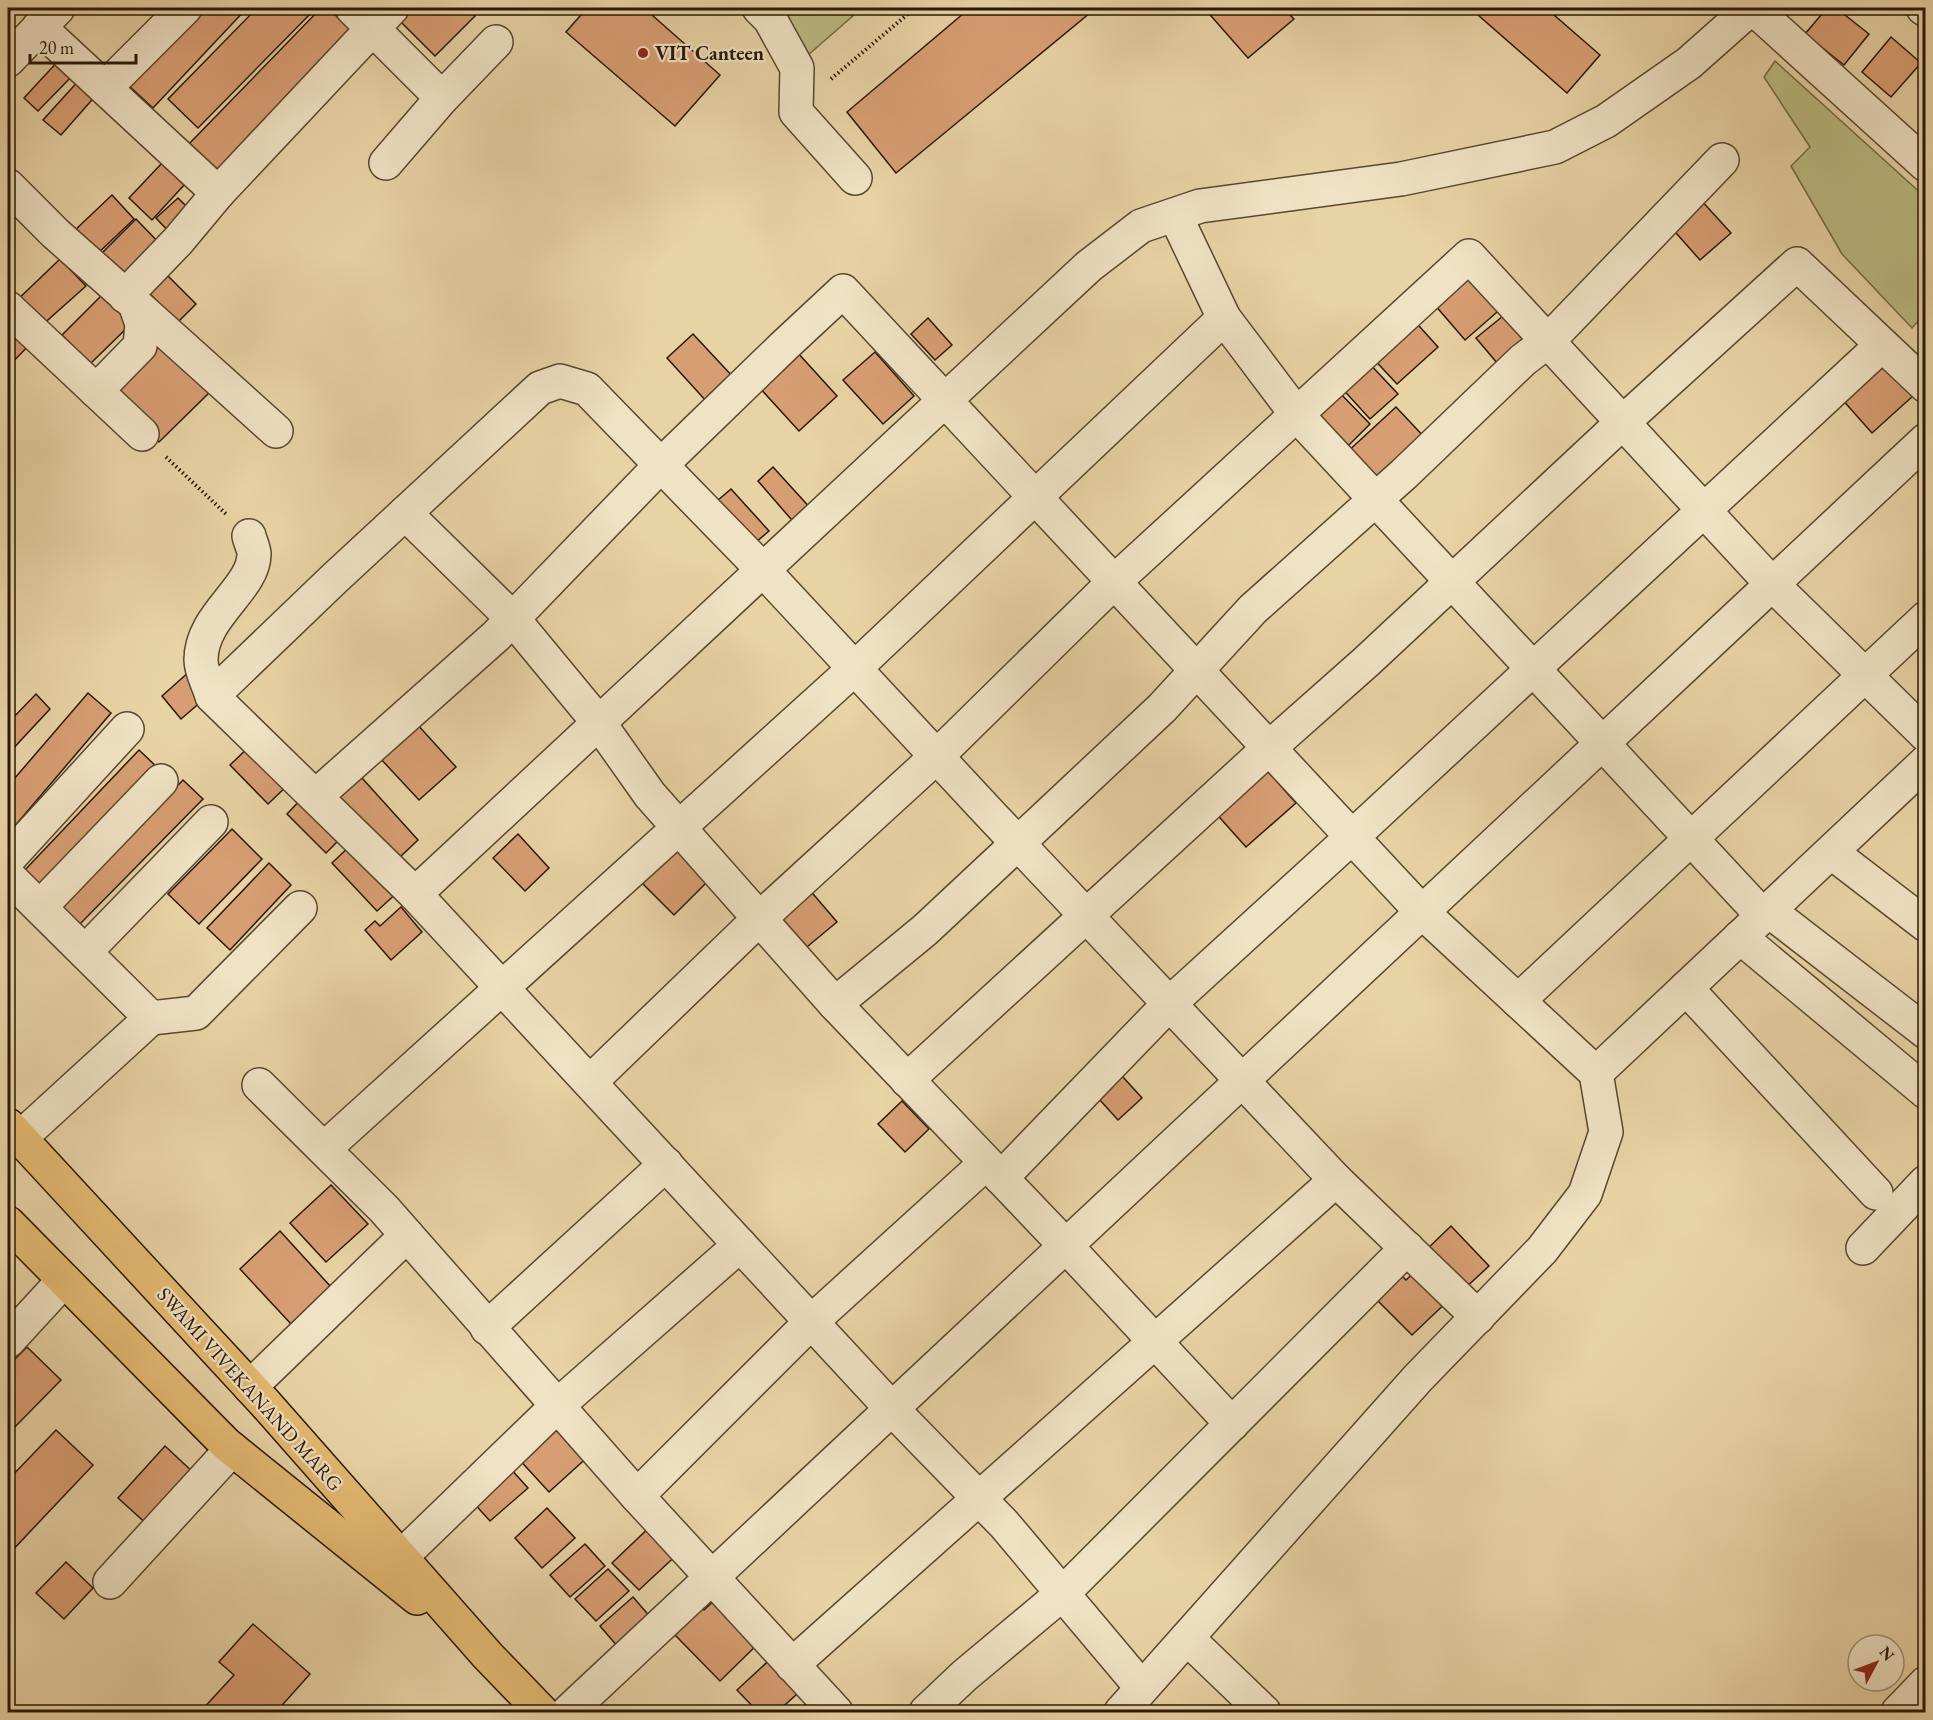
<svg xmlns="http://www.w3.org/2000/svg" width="1933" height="1720" font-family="'EB Garamond',serif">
	<rect width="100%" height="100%" fill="#e8d3a5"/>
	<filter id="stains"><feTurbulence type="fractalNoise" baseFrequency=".00333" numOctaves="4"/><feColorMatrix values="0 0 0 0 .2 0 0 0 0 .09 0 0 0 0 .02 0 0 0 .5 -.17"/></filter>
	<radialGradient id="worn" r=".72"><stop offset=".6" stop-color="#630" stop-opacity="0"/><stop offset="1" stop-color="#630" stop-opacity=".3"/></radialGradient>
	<g fill="#bcbb82" stroke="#726a46" stroke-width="1.5">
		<polygon points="756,8 862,8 808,55"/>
		<polygon points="1775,61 1925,197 1925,317 1921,318 1912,328 1842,254 1791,166 1810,147 1764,77"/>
	</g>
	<g fill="#d89e73" stroke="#28180a" stroke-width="1.5">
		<polygon points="146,8 168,8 156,18"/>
		<polygon points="196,8 247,8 153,108 126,83"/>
		<polygon points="257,8 316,8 198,128 168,99"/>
		<polygon points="321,8 328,8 354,33 218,174 188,145"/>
		<polygon points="414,8 467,8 475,16 435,56 400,21"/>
		<polygon points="587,8 644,8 720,75 675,126 566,32"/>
		<polygon points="970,8 1096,8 896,173 847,112"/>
		<polygon points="1204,8 1283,8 1294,19 1248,58"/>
		<polygon points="1470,8 1546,8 1600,55 1567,93"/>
		<polygon points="1827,8 1836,8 1869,34 1844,65 1805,34"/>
		<polygon points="1891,37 1921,63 1891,97 1862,72"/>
		<polygon points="60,59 75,73 38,111 24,98"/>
		<polygon points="81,78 98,93 61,135 43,120"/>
		<polygon points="162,163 185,184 152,220 129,198"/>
		<polygon points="112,195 134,219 95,256 73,232"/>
		<polygon points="178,198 193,213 171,234 156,218"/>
		<polygon points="1699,198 1731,233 1700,260 1669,225"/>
		<polygon points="136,219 163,247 124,284 98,257"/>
		<polygon points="60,259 86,286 40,327 11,306"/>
		<polygon points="161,269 196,304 178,322 143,287"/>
		<polygon points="1473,271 1504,306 1465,340 1434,304"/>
		<polygon points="103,294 132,323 90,364 62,335"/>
		<polygon points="1508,312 1535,344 1503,370 1476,338"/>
		<polygon points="1410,316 1438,347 1397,384 1369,354"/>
		<polygon points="8,318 32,342 8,367"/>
		<polygon points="928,318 952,345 935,360 911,334"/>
		<polygon points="693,334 734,378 707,402 667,358"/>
		<polygon points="162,343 210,392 159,442 111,393"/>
		<polygon points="797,352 837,396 799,431 758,386"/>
		<polygon points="875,352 914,396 883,424 843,380"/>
		<polygon points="1366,360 1398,394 1370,419 1339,385"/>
		<polygon points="1883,360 1914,395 1872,433 1841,398"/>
		<polygon points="1337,390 1370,424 1345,449 1312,413"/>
		<polygon points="1396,407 1427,440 1376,487 1345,454"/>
		<polygon points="773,467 813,511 797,526 758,481"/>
		<polygon points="731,489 769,531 755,543 717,501"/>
		<polygon points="190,671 210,694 181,719 162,696"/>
		<polygon points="88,693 111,713 8,834 8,786"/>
		<polygon points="36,694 50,709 8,754 8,723"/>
		<polygon points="416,723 456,767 419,800 379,757"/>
		<polygon points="253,743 290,783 268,804 230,765"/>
		<polygon points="139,750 160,770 43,892 23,872"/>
		<polygon points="1262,765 1296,803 1246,847 1212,809"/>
		<polygon points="362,778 418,840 400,857 331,802"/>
		<polygon points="183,780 203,799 79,925 60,906"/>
		<polygon points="304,796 344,835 326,853 287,814"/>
		<polygon points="232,829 262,859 199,924 168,894"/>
		<polygon points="518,834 549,868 525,891 493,858"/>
		<polygon points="353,843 399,891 377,911 332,863"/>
		<polygon points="677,845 711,878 674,915 640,881"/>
		<polygon points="269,863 291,885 230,950 207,928"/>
		<polygon points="808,888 837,922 802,951 773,916"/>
		<polygon points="401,907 422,932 391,960 365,930 375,921 380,926"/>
		<polygon points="1113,1066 1142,1098 1118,1120 1089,1088"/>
		<polygon points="902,1101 929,1129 905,1152 878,1124"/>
		<polygon points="331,1185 368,1224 326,1262 290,1223"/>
		<polygon points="1451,1226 1489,1266 1461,1292 1424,1252"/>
		<polygon points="280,1231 331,1287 291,1324 240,1269"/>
		<polygon points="1422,1265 1453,1296 1412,1335 1375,1298 1400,1274 1406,1280"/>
		<polygon points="27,1347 61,1380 8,1434 8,1366"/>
		<polygon points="558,1417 592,1453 549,1492 516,1456"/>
		<polygon points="56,1430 93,1465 8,1555 8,1480"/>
		<polygon points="165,1446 196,1475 150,1527 118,1498"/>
		<polygon points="509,1467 528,1488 490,1521 471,1500"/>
		<polygon points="547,1508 575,1538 542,1568 515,1538"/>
		<polygon points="656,1521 683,1549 639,1590 612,1563"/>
		<polygon points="585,1544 605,1566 570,1597 550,1575"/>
		<polygon points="66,1562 93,1588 64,1619 36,1593"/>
		<polygon points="608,1569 629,1591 596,1621 575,1599"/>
		<polygon points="720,1595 763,1639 720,1681 675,1635 702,1608 704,1610"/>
		<polygon points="633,1597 652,1619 618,1647 600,1626"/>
		<polygon points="253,1624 310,1674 276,1712 200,1712 234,1675 219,1662"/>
		<polygon points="777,1653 807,1685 777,1712 758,1712 737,1690"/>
	</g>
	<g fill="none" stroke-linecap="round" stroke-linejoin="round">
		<g stroke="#584731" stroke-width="36">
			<g id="minor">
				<polyline points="352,8 442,98 386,163"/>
				<polyline points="759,8 770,19 797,68 796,112 855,178"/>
				<polyline points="1753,8 1926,165"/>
				<polyline points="1923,8 1926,10"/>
				<polyline points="39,27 218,193"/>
				<polyline points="8,60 58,8"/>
				<polyline points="105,88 185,8"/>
				<polyline points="442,98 496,42"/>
				<polyline points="8,186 55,233 135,304 142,324 140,346 96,391"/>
				<polyline points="1175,215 1224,318 1297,415 1763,916"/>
				<polyline points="125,296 178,241 218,193 392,8"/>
				<polyline points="135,304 276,431"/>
				<polyline points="8,308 142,434"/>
				<polyline points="405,513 513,619 599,723 650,795 835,1004 1066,1246 1232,1424"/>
				<path d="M 249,536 C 250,541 254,549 254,554 C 254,589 201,615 201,660 C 201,672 209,685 212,696 L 415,894"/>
				<polyline points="212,696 335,578 540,388 560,381 587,389 763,570 992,816 1336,1180 1478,1317"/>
				<polyline points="316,796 496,636 661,465 785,345 843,291 1422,912 1596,1073 1606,1132 1585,1194 1542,1250 1418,1378 1121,1712"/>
				<polyline points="1831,852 1926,925"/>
				<polyline points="8,859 127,729"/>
				<polyline points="8,876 151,1018 20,1138"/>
				<polyline points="40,907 161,781"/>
				<polyline points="1768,910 1926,1032"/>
				<polyline points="1740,937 1926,1092"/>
				<polyline points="85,952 211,822"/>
				<polyline points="1686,988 1876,1193"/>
				<polyline points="1518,1001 1926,618"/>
				<polyline points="835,1004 925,930 1049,814 1162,708 1253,609 1404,474 1523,360 1548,341 1722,160"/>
				<polyline points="151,1018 196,1013 300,908"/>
				<polyline points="1596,1073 1926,762"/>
				<polyline points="907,1080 1269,748 1366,662 1623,422 1797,264 1926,386"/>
				<polyline points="590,1082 759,919 936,757 1114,582 1469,256 1772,584 1926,735"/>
				<polyline points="259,1085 384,1209 637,1496 836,1712"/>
				<polyline points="324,1149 854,669 1224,318"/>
				<polyline points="1001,1178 1169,1004 1352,837 1882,345"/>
				<polyline points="1863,1248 1926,1182"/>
				<polyline points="487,1328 666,1164"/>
				<polyline points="8,1341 64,1280"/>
				<polyline points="250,1387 407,1235"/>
				<polyline points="637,1496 811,1322 986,1163"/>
				<polyline points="401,1557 557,1406 740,1245"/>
				<polyline points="110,1582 232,1449"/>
				<polyline points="1187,1638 1264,1712"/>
				<polyline points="792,1665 1336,1180"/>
				<polyline points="1142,1688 1004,1524 892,1409 415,894 1089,266 1141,226 1200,206 1401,179 1555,147 1606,121 1689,63 1751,8"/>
				<polyline points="568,1712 1926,440"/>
				<polyline points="926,1712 964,1676 1062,1594 1407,1248"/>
				<polyline points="1898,1712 1926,1683"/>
			</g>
		</g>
		<g stroke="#28180a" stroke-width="36">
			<g id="major">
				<polyline points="8,1125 264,1402 488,1656 542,1712"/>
				<polyline points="8,1223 226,1444 417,1598"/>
			</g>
		</g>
		<g stroke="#28180a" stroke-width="4" stroke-dasharray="1.5 3" stroke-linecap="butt">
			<polyline points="965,8 967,10"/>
			<polyline points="831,79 915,8"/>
			<polyline points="166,457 226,514"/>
		</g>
		<use href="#minor" stroke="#f0e2c4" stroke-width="33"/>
		<use href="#major" stroke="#e4ba72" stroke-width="33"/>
	</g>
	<circle fill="#8f2418" stroke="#f0e2c4" stroke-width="2" cx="643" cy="53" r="6"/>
	<g text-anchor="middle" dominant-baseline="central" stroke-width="4.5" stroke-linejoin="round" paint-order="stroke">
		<g font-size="20" font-weight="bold" fill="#28180a" stroke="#f0e2c4" text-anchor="start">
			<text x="655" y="53">VIT Canteen</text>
		</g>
		<g font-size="20" fill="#28180a" stroke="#f0e2c4">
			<text transform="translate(250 1389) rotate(48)">SWAMI VIVEKANAND MARG</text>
		</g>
	</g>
	<rect width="1933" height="1720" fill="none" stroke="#e8d3a5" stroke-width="30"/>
	<rect x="9" y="9" width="1915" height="1702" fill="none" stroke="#28180a" stroke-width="3"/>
	<rect x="15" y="15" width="1903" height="1690" fill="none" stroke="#28180a" stroke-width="1.5"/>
	<g transform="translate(1876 1663) rotate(49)"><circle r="28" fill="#f0e2c4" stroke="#a0917a" stroke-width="1.5"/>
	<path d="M0-4.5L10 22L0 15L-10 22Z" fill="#8f2418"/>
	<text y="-9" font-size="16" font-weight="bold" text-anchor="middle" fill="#28180a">N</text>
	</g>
	<path d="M30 54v9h106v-9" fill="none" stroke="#28180a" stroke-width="3"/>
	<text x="39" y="54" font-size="18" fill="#28180a" stroke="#f0e2c4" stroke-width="4.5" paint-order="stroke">20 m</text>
	<rect width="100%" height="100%" filter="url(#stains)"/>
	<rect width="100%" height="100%" fill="url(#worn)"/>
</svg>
